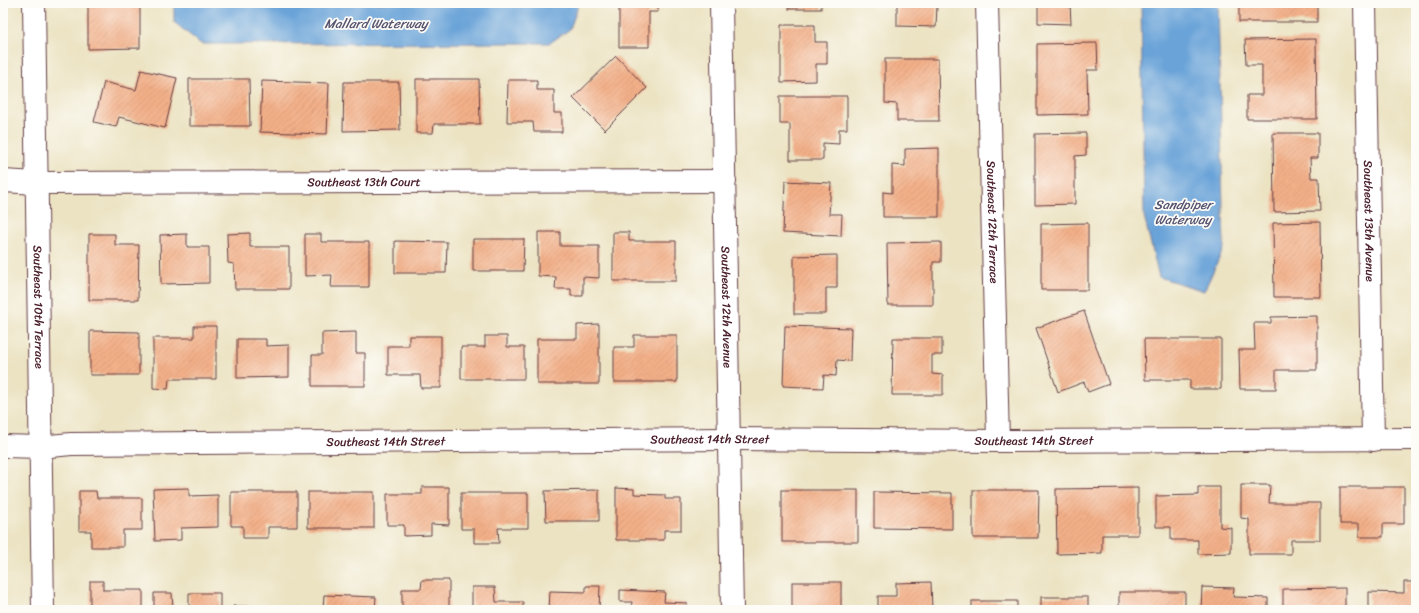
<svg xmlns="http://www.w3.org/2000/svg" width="1419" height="613" font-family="Sriracha,sans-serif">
	<defs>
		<pattern id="building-hatch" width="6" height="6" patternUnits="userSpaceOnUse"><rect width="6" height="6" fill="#f3b089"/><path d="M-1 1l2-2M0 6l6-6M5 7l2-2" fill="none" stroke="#d29776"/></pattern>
	</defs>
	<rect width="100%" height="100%" fill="#fdfcf7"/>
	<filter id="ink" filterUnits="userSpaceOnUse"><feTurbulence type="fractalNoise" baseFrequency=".025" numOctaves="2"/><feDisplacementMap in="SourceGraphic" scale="8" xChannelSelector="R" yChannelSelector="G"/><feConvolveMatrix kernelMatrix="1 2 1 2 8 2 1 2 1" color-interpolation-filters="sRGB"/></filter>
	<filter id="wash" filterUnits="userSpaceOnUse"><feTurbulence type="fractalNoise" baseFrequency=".012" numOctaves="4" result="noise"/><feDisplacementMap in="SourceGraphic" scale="16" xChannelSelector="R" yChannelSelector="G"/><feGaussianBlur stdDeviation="0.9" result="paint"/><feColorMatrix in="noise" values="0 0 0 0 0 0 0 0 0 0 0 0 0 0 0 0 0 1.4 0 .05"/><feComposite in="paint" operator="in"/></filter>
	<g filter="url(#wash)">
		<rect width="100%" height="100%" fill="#ece3c3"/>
		<g fill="#69a3d8" stroke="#5a6182">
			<polygon points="174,3 579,3 570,29 550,43 201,44 174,22"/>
			<polygon points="1141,3 1218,3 1224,248 1204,291 1159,277 1144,216"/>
		</g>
		<g id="blocks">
			<g fill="url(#building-hatch)">
				<polygon points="88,3 125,3 125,7 140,7 140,48 88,49"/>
				<polygon points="619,3 658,3 658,12 649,12 649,47 619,47"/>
				<rect x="789" y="3" width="32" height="6"/>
				<polygon points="897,3 927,3 927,5 937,6 936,27 897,26"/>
				<polygon points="1038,3 1070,3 1071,24 1038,23"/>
				<rect x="1239" y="3" width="78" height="19"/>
				<polygon points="781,25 815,25 815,42 827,42 827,64 816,64 816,81 781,82"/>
				<polygon points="1316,39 1317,119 1247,119 1247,95 1262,95 1262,65 1246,65 1245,40"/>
				<polygon points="1097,43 1098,70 1087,70 1088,114 1037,115 1037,44"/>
				<polygon points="1413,45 1416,45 1416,112 1414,112"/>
				<polygon points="616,56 647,88 605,130 573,98"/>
				<polygon points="885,59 938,59 939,121 897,121 897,104 885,103"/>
				<polygon points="141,70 177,78 165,128 119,117 116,127 94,122 104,82 136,90"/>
				<polygon points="189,79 249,79 250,126 189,126"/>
				<polygon points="416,79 479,79 480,124 434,124 433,133 416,133"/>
				<polygon points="508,80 537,80 537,90 554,90 554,113 562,113 562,132 534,132 533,122 507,122"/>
				<polygon points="262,81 329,83 327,134 260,132"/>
				<polygon points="344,82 399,82 400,130 343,131"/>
				<polygon points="780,96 847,96 847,129 839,129 839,144 823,143 823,160 790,160 790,124 780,124"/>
				<polygon points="1086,133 1086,155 1075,156 1075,204 1035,205 1035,134"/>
				<polygon points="1273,133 1318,133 1318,158 1310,158 1311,178 1319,178 1320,211 1274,212"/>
				<polygon points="939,148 939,217 883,217 883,192 892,193 892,165 905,166 905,149"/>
				<polygon points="785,181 831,183 829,214 842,214 841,236 783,233"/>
				<polygon points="1320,222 1321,297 1274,297 1273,223"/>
				<polygon points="1088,223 1088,290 1041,290 1041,224"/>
				<polygon points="538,232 560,232 560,246 599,246 599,278 583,277 583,296 571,296 571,289 555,289 556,277 538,276"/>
				<polygon points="613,232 629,232 629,241 676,241 676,281 613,281"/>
				<polygon points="250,233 250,247 289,247 289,289 235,289 234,264 228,263 227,234"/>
				<polygon points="89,234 115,234 115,245 139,245 138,300 89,300"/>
				<polygon points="187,234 187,247 209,247 209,283 161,284 160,235"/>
				<polygon points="305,234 321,234 321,242 369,242 369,287 331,287 332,275 305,276"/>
				<polygon points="473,239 524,239 523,271 473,271"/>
				<polygon points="395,241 447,242 446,273 395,273"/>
				<polygon points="941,242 941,262 933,262 933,305 888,305 887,243"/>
				<polygon points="837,255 837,288 826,288 826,314 794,314 794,256"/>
				<polygon points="1084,311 1109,384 1088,392 1084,382 1058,392 1036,328"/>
				<polygon points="1317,316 1317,370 1276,370 1276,389 1240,389 1239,350 1255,350 1254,323 1271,323 1271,317"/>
				<polygon points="599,324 599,384 537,384 537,339 577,339 577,325"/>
				<polygon points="194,326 216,326 216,379 169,379 168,389 153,388 153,338 194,338"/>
				<polygon points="785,326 851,328 850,361 837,360 836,376 824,375 823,388 783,386"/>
				<polygon points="90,331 139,332 139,375 90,375"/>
				<polygon points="356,332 356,353 365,353 365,386 312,386 312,355 322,355 322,333"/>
				<polygon points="634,335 677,335 677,382 614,382 614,347 634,347"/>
				<polygon points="409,336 441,336 441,388 421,388 420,375 388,375 388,346 409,346"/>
				<polygon points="485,336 507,336 507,347 524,347 524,379 461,379 461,347 485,347"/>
				<polygon points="893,338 942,338 942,355 932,355 932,374 943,375 943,395 892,395"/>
				<polygon points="237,339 266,339 266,346 289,345 289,377 237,378"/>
				<polygon points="1144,339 1221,339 1221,389 1190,389 1190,380 1145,380"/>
				<polygon points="1241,485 1270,485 1269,503 1320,503 1320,540 1291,540 1291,554 1249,554 1249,519 1241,518"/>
				<polygon points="422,487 449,487 449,525 431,524 431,535 404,536 404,525 387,525 387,494 422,494"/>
				<polygon points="1198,487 1220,487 1220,527 1231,528 1231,553 1198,554 1198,540 1171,540 1171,527 1156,527 1156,496 1198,495"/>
				<polygon points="1340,487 1404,487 1404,524 1383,524 1383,537 1359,537 1359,524 1340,524"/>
				<polygon points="189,488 189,496 218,495 218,527 181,528 181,540 155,541 153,489"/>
				<polygon points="616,488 634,489 634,494 665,495 665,499 681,499 681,530 664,530 664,540 616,540"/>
				<polygon points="1138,488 1138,535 1102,535 1102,553 1057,554 1056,489"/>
				<polygon points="599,490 599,521 546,521 545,491"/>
				<rect x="782" y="490" width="76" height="52"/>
				<polygon points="973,490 1039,490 1038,538 973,538"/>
				<polygon points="79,491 96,491 97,498 142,498 142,530 123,530 123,547 91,547 91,531 79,531"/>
				<polygon points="231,492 297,492 297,527 268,527 268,538 243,538 243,526 231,526"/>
				<rect x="308" y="492" width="66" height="36"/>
				<polygon points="874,492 952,493 952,529 874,528"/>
				<polygon points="461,493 528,493 528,528 498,528 499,543 474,543 474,529 461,529"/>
				<polygon points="422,580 449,580 449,610 402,610 402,589 421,589"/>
				<polygon points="90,581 103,581 103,590 143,590 143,610 90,610"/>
				<rect x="792" y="582" width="49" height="28"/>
				<polygon points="931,582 932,610 878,610 878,596 896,596 896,583"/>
				<polygon points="1404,582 1416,582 1416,610 1369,610 1369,592 1404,593"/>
				<polygon points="586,586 600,586 599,610 549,610 550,591 586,592"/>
				<polygon points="472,587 495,587 496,602 523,602 523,610 472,610"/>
				<polygon points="1202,587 1234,588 1233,597 1268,598 1268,610 1201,610"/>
				<polygon points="1345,588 1345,610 1283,610 1283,589"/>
				<polygon points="620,590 665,592 664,602 687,603 687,610 631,610 632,602 620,602"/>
				<rect x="1119" y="592" width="66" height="18"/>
				<polygon points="154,593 172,593 173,608 189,608 189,593 220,593 220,610 154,610"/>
				<polygon points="324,595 376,597 375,610 311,610 311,608 323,609"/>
				<rect x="1041" y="597" width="47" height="13"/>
				<rect x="972" y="601" width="45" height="9"/>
				<polygon points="233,606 298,607 298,610 233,610"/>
			</g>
		</g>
	</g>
	<g filter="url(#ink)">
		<use href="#blocks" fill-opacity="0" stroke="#623c42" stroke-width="1"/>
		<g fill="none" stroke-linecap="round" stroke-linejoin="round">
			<g stroke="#623c42" stroke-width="24">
				<g id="minor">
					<path id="s1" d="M 34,3 L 43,610"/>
					<path id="s2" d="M 987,3 L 998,441"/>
					<path id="s3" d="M 1365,3 L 1373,440"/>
					<path id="s4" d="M 3,181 L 37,183 L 725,181"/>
					<path id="s5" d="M 3,446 L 40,447 L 71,444 L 728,439 L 998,441 L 1416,439"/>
				</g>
			</g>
			<g stroke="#623c42" stroke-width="24">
				<g id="tertiary">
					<path id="s6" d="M 721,3 L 732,610"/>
				</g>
			</g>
			<use href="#minor" stroke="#fff" stroke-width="22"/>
			<use href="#tertiary" stroke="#fff" stroke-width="22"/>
		</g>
	</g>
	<g text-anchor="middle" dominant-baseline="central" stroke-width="3.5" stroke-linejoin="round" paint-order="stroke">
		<g font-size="12" fill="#4a1f2b" stroke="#fdfcf7">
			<text stroke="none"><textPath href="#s4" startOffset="361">Southeast 13th Court</textPath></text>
			<text stroke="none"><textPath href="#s3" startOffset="218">Southeast 13th Avenue</textPath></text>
			<text stroke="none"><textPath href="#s2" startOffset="219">Southeast 12th Terrace</textPath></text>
			<text stroke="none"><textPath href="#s6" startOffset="304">Southeast 12th Avenue</textPath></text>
			<text stroke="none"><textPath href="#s1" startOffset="304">Southeast 10th Terrace</textPath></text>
			<text stroke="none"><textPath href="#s5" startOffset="707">Southeast 14th Street</textPath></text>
			<text stroke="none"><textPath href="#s5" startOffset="383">Southeast 14th Street</textPath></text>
			<text stroke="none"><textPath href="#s5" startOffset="1031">Southeast 14th Street</textPath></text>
		</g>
		<g font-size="13" font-style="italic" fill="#565470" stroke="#fdfcf7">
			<text x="376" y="23">Mallard Waterway</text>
			<text x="1183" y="204">Sandpiper<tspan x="1183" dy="15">Waterway</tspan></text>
		</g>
	</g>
	<rect width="1419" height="613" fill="none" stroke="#fdfcf7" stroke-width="16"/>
</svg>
